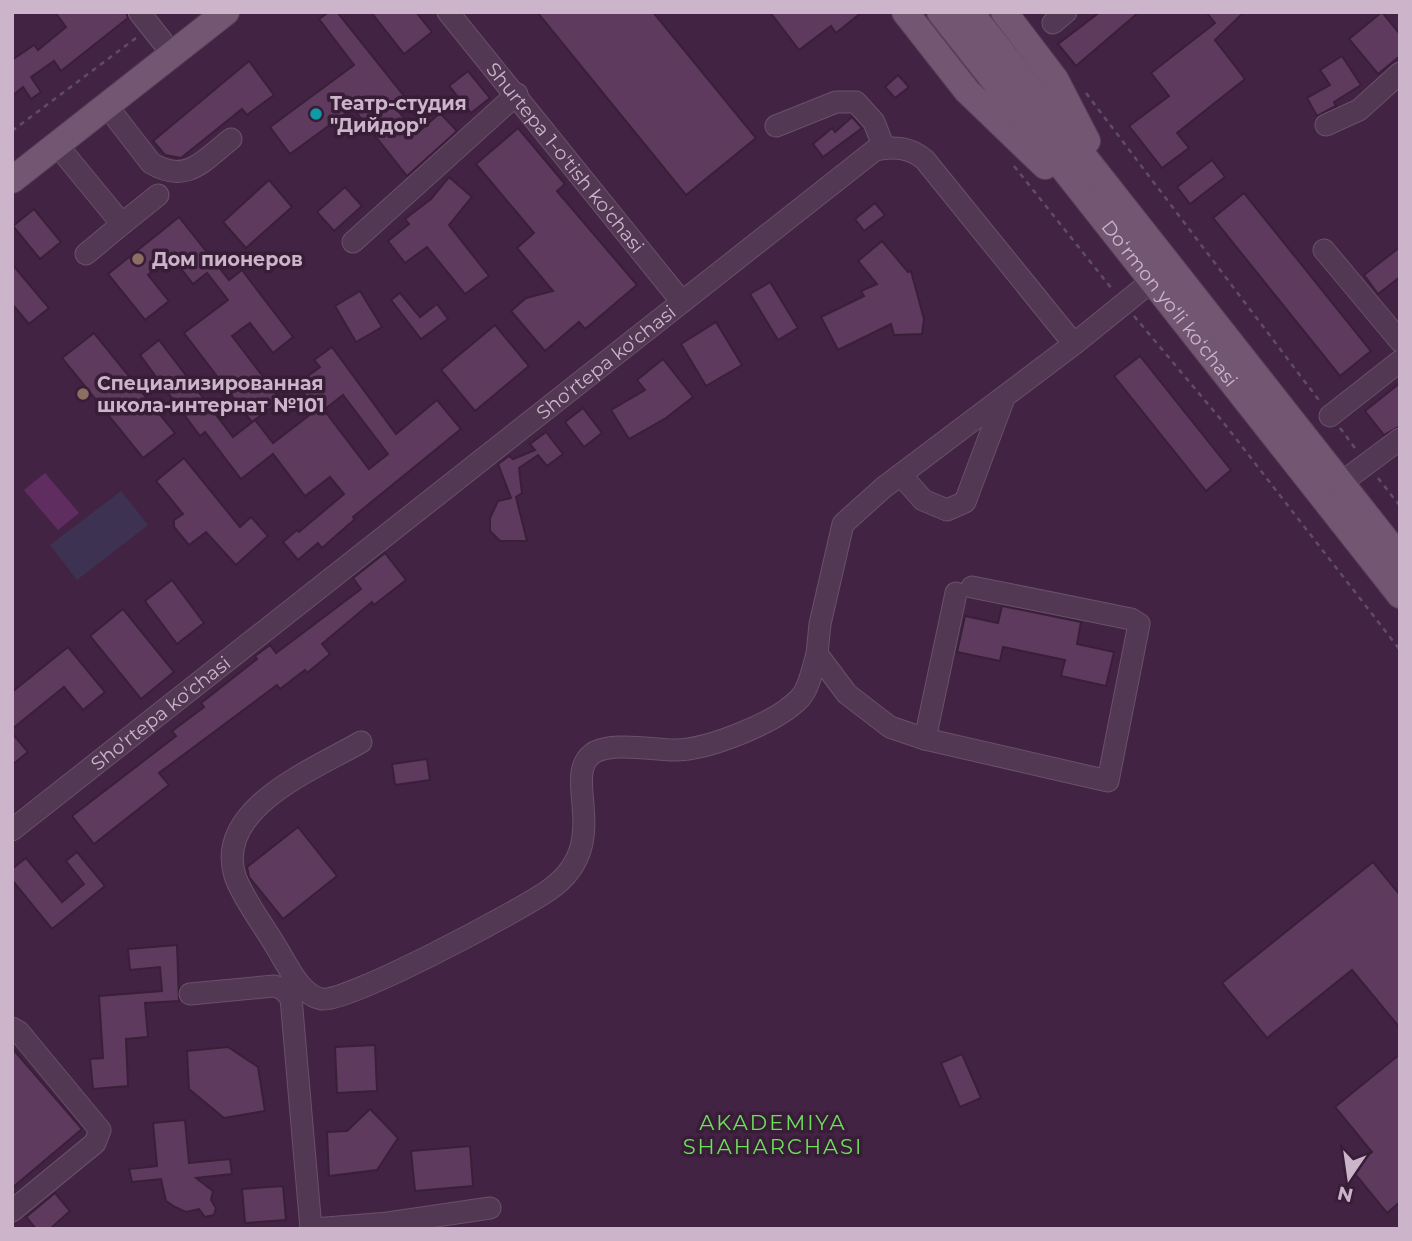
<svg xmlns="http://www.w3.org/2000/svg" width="1412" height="1241" font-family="Montserrat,sans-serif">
	<rect width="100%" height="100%" fill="#432343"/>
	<polygon fill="#3d3251" points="121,491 148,525 77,580 50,545"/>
	<polygon fill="#602d60" points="45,473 79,513 58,530 24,490"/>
	<g fill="#5e3a5e" stroke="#3a1f39" stroke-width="2" fill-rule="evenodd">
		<polygon points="55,12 126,12 128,18 61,71 54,61 31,77 41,92 31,99 23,87 12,96 12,60 34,45 38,50 66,27"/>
		<polygon points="329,12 337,12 404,96 393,104 416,134 440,113 457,131 407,176 353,108 290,154 270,127 354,65 319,19"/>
		<polygon points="371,12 416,12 432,32 404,54"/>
		<polygon points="537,12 653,12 756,138 686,195"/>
		<polygon points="770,12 862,12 836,33 831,26 799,50"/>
		<polygon points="1100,12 1139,12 1076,66 1058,44"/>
		<polygon points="1206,12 1244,12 1215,40 1245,79 1177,133 1189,148 1162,168 1129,126 1169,96 1151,73 1215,23"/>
		<polygon points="1382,12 1400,34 1400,56 1378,74 1349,39"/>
		<polygon points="1342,56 1361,85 1334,102 1336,106 1317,116 1307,98 1330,85 1320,70"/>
		<polygon points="249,61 274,95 247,115 242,109 181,158 165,155 153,141"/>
		<polygon points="468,71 490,98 471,113 449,86"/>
		<polygon points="898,75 909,87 895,98 885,87"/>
		<polygon points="852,117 862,128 823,157 813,144 832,128 835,132"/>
		<polygon points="518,128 565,184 557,191 637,285 585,329 579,322 545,351 511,311 526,298 553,291 517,248 534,233 476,164"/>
		<polygon points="1212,160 1225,177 1190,204 1177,187"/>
		<polygon points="449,177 472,197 449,225 489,276 465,294 427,247 405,263 388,241 409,224 405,219 431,199"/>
		<polygon points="269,180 292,207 246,248 223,222"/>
		<polygon points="345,187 362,206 334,231 317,212"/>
		<polygon points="1244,193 1371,351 1340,376 1213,218"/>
		<polygon points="875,203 885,215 864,231 855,219"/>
		<polygon points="34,209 61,242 40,259 13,226"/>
		<polygon points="179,217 229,280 242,270 293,337 273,353 250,323 232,336 281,400 252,422 184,333 228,300 207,273 193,284 171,256 148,275 169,301 145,320 108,274"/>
		<polygon points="882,241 908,272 911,271 924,319 922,334 894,335 891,324 838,350 821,317 864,296 861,291 877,284 858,261"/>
		<polygon points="1400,247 1400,277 1378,294 1364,275"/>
		<polygon points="12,264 49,308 29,324 12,304"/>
		<polygon points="770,282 798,328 778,340 750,294"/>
		<polygon points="360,291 382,327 356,342 335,306"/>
		<polygon points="400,293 420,317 437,304 448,319 421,339 391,300"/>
		<polygon points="716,322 742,365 706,386 681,344"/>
		<polygon points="495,325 529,366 475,411 441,370"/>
		<polygon points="94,333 175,433 143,458 62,358"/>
		<path d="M 159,340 L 233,437 L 255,420 L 273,443 L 316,410 L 297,384 L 320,367 L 314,360 L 332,347 L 396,434 L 437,400 L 461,429 L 353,517 L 355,519 L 322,548 L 318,543 L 298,560 L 283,542 L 297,530 L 299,532 L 344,494 L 330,477 L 305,496 L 273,454 L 241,479 L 205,432 L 200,436 L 140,355 ZM 343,395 L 388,454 L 369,469 L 324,410 Z"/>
		<polygon points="1140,356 1231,470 1206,491 1114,376"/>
		<polygon points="663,359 693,397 666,418 629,439 611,410 645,390 637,380"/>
		<polygon points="1400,383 1400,426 1384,435 1365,411"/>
		<polygon points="583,408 602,433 584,447 565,422"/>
		<polygon points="546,432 563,454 547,466 538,455 519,468 522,493 516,497 527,541 500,541 490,531 490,518 498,501 511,498 498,464 509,456 513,459 535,450 530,444"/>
		<polygon points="184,458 240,527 251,517 268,536 236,565 206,532 189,545 174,527 174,520 183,514 156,481"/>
		<polygon points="385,553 406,580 374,605 372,602 322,644 330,654 307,673 305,670 280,689 277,685 159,773 169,785 94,844 72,816 176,736 172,731 204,707 201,703 257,659 255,656 270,645 276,653 361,589 353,578"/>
		<polygon points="172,580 204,623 177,644 145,601"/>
		<polygon points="1002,606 1081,622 1077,644 1114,652 1106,686 1061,676 1065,660 1003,647 1000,661 957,652 965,616 998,623"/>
		<polygon points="123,609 174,672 141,699 90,636"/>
		<polygon points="68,647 105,692 83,710 64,687 12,729 12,692"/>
		<polygon points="12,733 28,752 12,765"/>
		<polygon points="427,759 430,780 395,785 392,764"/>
		<polygon points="298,827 337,876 283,919 249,877 247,867"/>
		<polygon points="77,852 105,886 52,929 12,880 12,869 26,858 62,902 84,884 66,861"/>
		<polygon points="1373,862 1400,895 1400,1028 1352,970 1267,1038 1222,983"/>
		<polygon points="177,945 179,1001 145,1003 148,1037 126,1039 128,1086 93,1089 90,1059 103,1058 99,996 162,991 160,967 130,970 128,949"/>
		<polygon points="375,1045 377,1091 337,1093 335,1047"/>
		<polygon points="228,1047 258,1067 265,1111 224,1118 189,1089 187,1051"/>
		<polygon points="12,1048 82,1129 12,1188"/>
		<polygon points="962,1054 981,1098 960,1107 941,1063"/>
		<polygon points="1400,1054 1400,1202 1387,1213 1351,1169 1372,1152 1335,1107"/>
		<polygon points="370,1109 398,1138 377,1170 329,1176 327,1132 347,1131"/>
		<polygon points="185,1120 189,1163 230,1159 232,1174 196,1178 213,1191 211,1200 216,1208 214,1215 205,1217 199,1209 186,1212 175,1207 166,1201 161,1179 132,1182 129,1169 157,1166 153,1123"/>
		<polygon points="470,1146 473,1186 415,1191 411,1151"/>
		<polygon points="283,1186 286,1220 245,1223 242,1189"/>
		<polygon points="55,1193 70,1211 50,1229 36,1229 26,1217"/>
	</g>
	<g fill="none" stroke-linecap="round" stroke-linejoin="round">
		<g stroke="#6a5069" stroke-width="23">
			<g id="minor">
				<polyline points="139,12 162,41"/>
				<path id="s1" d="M 448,12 L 682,302"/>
				<polyline points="1053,23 1066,12"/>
				<path d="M 107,106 L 151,163 C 187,185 204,160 231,139"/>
				<polyline points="1326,125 1359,110 1400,73"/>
				<polyline points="776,126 836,102 856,102 874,122 884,148"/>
				<polyline points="57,145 122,224 86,254"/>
				<polyline points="122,224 158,195"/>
				<polyline points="353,242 517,94"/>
				<polyline points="1324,250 1400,341"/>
				<polyline points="1330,416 1400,361"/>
				<polyline points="901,475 923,500 947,510 965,502 1004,398"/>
				<polyline points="1341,483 1400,439"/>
				<polyline points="972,587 1131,619 1139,624 1108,781 925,739 890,727 847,694 817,654 820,624 843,524 883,488 1074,344"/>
				<polyline points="925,739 956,593"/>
				<path d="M 361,742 C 315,769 214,808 235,876 C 242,897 264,926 275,945 C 286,962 300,996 322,999 C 347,1003 521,910 549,890 C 615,844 561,778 592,754 C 609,741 654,750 675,750 C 708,750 778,722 800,698 C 809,689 813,667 817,654"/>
				<path id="s2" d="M 12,830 L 875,150 C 894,146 910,147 925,160 L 1074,344 L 1163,272"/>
				<polyline points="190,994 274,986 283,989 291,998 311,1229"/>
				<polyline points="12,1028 19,1032 100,1130 95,1143 12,1211"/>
				<polyline points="314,1229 388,1223 490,1208"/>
			</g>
		</g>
		<g stroke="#593f58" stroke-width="28">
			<g id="major">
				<polyline points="905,12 967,91 1045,166"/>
				<path id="s3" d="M 940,12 L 1400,595"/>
				<polyline points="970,12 1400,558"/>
				<polyline points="1004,12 1055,79 1087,141"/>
				<polyline points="12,180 226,12"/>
			</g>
		</g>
		<g stroke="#5d4d69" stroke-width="2.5" stroke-dasharray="5 5" stroke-linecap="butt">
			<polyline points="1086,93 1321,403"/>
			<polyline points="12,131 136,38"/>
			<polyline points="1014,166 1112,289"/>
			<polyline points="1134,316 1223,422 1400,650"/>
			<polyline points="1340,428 1357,451"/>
			<polyline points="1378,478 1400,506"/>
		</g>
		<use href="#minor" stroke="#523852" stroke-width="21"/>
		<use href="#major" stroke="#725672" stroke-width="26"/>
	</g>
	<circle fill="#0f9aa8" stroke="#381d37" stroke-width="2.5" cx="316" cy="114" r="7"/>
	<g fill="#8d6e63" stroke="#381d37" stroke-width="2.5">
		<circle cx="138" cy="259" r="7"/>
		<circle cx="83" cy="394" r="7"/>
	</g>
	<g text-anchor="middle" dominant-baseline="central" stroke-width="7" stroke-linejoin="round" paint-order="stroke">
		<g font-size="19" font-weight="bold" fill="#ccb5cb" stroke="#381d37" text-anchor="start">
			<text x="330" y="103">Театр-студия<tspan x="330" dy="22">"Дийдор"</tspan></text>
			<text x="152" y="259">Дом пионеров</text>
			<text x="97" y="383">Специализированная<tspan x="97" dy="22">школа-интернат №101</tspan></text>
		</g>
		<g font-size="19" fill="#ccb5cb" stroke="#381d37">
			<text stroke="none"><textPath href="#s1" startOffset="187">Shurtepa 1-o'tish ko'chasi</textPath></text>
			<text stroke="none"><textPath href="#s3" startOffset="371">Do‘rmon yo‘li ko‘chasi</textPath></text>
			<text stroke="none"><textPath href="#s2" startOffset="756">Sho'rtepa ko'chasi</textPath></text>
			<text stroke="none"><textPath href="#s2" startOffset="189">Sho'rtepa ko'chasi</textPath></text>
		</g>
		<g font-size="21" letter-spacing="2" fill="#6fdf5e" stroke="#381d37">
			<text x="773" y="1122">AKADEMIYA<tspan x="773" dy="24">SHAHARCHASI</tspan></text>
		</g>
	</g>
	<rect width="1412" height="1241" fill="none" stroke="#ccb5cb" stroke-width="28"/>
	<g transform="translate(1349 1178) rotate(193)" stroke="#381d37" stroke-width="5" paint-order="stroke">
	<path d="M0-5L12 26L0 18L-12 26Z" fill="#ccb5cb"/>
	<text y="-10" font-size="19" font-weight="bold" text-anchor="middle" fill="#ccb5cb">N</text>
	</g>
</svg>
